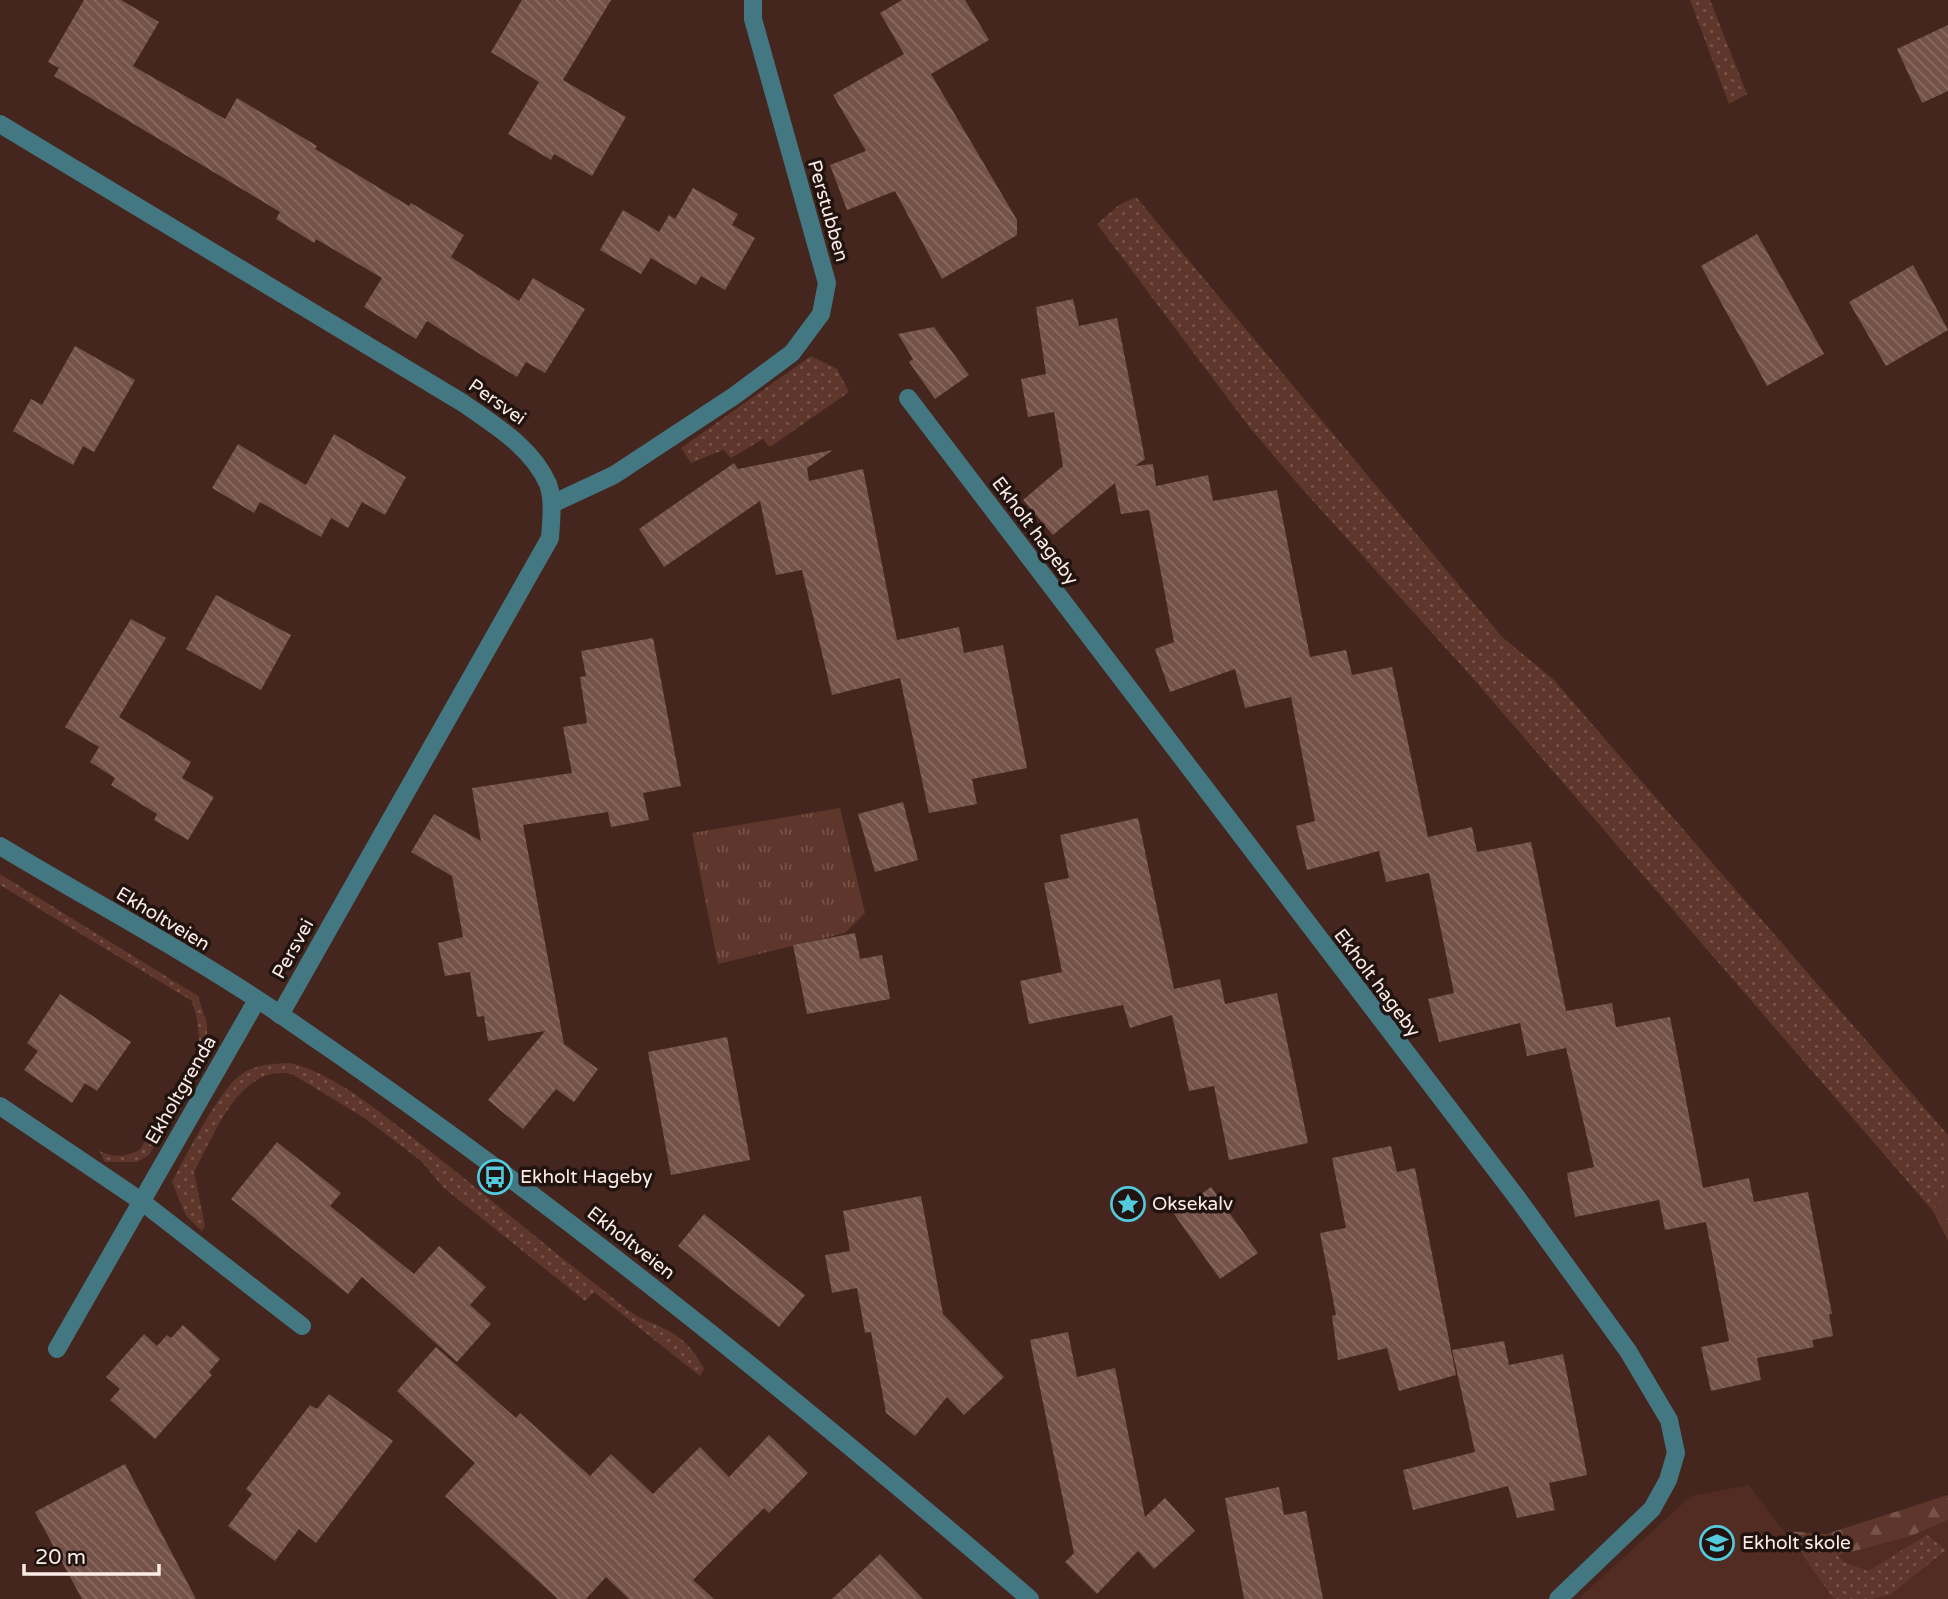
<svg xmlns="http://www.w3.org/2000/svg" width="1948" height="1599" font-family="'Varela Round',sans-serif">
	<defs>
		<pattern id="grass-dots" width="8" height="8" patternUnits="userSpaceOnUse" patternTransform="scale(1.75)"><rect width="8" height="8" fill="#5f362b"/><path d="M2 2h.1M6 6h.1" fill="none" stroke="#77534a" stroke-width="1.8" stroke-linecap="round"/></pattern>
		<pattern id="forest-firs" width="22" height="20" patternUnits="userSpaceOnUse" patternTransform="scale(1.75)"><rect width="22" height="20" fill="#5f362b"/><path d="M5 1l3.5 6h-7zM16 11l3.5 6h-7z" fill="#77534a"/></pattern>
		<pattern id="park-tufts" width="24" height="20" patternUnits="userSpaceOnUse" patternTransform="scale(1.75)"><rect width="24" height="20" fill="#5f362b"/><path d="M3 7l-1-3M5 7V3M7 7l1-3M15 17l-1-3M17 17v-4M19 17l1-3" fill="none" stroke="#77534a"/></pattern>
		<pattern id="building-back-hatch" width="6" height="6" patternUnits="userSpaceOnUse" patternTransform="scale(1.75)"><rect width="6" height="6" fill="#745248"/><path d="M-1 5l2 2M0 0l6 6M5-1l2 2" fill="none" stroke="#896b62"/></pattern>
	</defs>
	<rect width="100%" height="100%" fill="#44261e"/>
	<polygon fill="#522c22" points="1749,1485 1808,1563 1908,1537 1948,1520 1948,1599 1578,1599 1691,1496"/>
	<g fill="url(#grass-dots)">
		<polygon points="1690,0 1710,0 1747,94 1729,104"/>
		<polygon points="1136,197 1502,637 1553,679 1948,1135 1948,1185 1933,1211 1470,675 1297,483 1250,428 1097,224 1119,205"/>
		<polygon points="811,356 837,369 849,392 770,447 763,439 731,458 723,450 691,463 681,448"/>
		<path d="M 0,874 L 198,996 L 207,1024 L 207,1053 L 149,1155 L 137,1162 L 105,1162 L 99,1151 C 114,1158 125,1157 140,1150 L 200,1048 L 197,1019 L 192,1001 L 0,885 Z"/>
		<path d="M 290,1063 C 332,1073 373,1107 407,1133 C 472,1183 533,1236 598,1286 C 612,1297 629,1313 645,1320 C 674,1332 689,1340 704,1369 L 700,1376 L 594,1292 L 585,1301 L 444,1188 L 420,1160 L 363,1117 L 292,1074 C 239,1064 215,1134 194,1172 L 205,1226 L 202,1231 L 186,1216 L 172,1182 C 186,1155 217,1095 238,1077 C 253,1064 272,1064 290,1063 Z"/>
		<polygon points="1927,1535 1946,1550 1891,1594 1872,1599 1834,1599 1808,1563 1837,1555 1844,1562 1868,1571"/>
	</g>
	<g fill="url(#forest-firs)">
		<polygon points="1948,1185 1948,1241 1933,1211"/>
		<polygon points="1948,1495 1948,1520 1908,1537 1808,1563 1787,1531 1826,1534"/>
	</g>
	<polygon fill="url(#park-tufts)" points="840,808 865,913 845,933 718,964 692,833"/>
	<g fill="url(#building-back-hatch)">
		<polygon points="84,0 121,0 159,22 133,66 225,119 237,98 317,146 315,149 409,206 411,203 464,235 451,257 519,301 533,278 585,309 545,373 526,362 517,377 427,321 416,339 364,307 382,278 316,239 314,243 276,219 280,212 54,76 59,68 48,62"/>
		<polygon points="522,0 611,0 563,80 626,117 592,176 554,154 551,160 508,134 539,82 491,52"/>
		<polygon points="902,0 965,0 989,40 931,74 1017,220 1017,235 942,279 895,191 847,210 830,165 866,151 833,95 904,54 880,13"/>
		<polygon points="1948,25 1948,91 1922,103 1897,49"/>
		<polygon points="693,188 738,214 732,225 755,238 725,290 701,276 696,285 651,258 641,274 600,250 623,210 659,232 669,215 675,219"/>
		<polygon points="1757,234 1824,354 1767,386 1701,266"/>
		<polygon points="1913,265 1948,330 1886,366 1849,302"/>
		<polygon points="1073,299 1079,326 1117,318 1145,459 1135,466 1153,464 1156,486 1208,475 1213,501 1277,490 1310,657 1346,650 1352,675 1392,667 1428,837 1472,827 1477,852 1531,842 1566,1011 1612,1003 1616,1027 1670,1017 1703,1188 1749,1178 1754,1202 1808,1192 1832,1314 1829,1314 1833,1336 1812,1340 1814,1347 1757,1358 1761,1380 1711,1391 1701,1347 1729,1341 1706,1222 1665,1230 1659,1200 1575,1217 1567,1173 1594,1167 1566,1048 1527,1056 1520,1023 1439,1042 1428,999 1454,993 1429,873 1386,882 1379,851 1307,870 1296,826 1315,821 1291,697 1245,708 1235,669 1170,692 1155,649 1174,642 1149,510 1121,514 1115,483 1053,535 1023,500 1063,466 1054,412 1028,417 1021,379 1046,374 1036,307"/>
		<polygon points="934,327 969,375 935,399 909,362 913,359 898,334"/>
		<polygon points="75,346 135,380 94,452 83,446 73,465 13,431 31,399 42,405"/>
		<polygon points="334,434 406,477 385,515 362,502 348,528 331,518 321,537 260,502 254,513 212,488 238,444 306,485"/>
		<polygon points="833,450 807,468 809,481 863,469 897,640 959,627 964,653 1003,645 1027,768 972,779 977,804 929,813 900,678 832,695 802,570 776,575 760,501 664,567 639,529 734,463 738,469"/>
		<polygon points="216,595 291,635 261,690 186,649"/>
		<polygon points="131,619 166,638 119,717 191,762 182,778 214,797 188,840 154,820 157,814 111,785 115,778 90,762 99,747 65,727"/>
		<polygon points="653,638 681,786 643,793 649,820 611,827 608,812 523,825 564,1044 598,1069 574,1102 556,1089 523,1129 488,1100 545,1031 488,1041 484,1016 477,1017 470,972 445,976 438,943 463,937 452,876 411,852 434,814 481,841 472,788 572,773 563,727 587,723 580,677 586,676 581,651"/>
		<polygon points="903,802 918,860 875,872 858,814"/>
		<polygon points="1138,818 1174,989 1220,979 1225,1004 1277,993 1308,1143 1229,1160 1214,1086 1189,1091 1172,1015 1130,1028 1123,1005 1029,1024 1020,981 1062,972 1044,883 1069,878 1060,835"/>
		<polygon points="855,933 860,959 882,955 890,999 807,1014 793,945"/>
		<polygon points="60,994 131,1042 97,1091 85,1083 72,1103 24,1070 38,1051 27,1043"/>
		<polygon points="727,1037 750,1160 671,1175 648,1052"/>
		<polygon points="277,1142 341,1193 330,1206 414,1274 439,1246 486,1287 470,1305 491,1324 457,1362 362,1277 348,1294 231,1199"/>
		<polygon points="1391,1146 1397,1172 1415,1168 1456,1375 1399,1391 1387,1348 1338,1360 1332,1316 1336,1315 1320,1233 1346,1228 1332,1158"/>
		<polygon points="1211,1187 1258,1253 1220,1279 1174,1214"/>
		<polygon points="921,1196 943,1314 1004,1377 964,1415 947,1397 915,1436 886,1413 871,1332 865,1333 857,1288 832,1293 825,1255 850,1251 843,1211"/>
		<polygon points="704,1214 805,1295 779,1327 678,1246"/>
		<polygon points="183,1325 220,1359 209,1372 212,1375 155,1439 110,1400 120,1389 106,1377 144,1334 157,1346 167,1335 171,1338"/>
		<polygon points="1068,1332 1077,1377 1115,1368 1145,1517 1165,1498 1195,1531 1154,1569 1138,1551 1097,1594 1065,1562 1074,1553 1030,1340"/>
		<polygon points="1504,1341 1509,1365 1563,1354 1587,1475 1549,1483 1555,1510 1517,1518 1508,1486 1413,1510 1403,1470 1475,1452 1452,1350"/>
		<polygon points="436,1347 516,1418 520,1413 590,1476 611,1454 653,1494 700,1447 729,1477 769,1435 808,1473 769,1513 764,1508 693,1580 714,1599 629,1599 606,1577 586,1599 558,1599 445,1496 475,1463 397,1391"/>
		<polygon points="329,1394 393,1441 316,1543 299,1529 275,1561 228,1526 252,1494 246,1489 310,1405 317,1409"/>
		<polygon points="125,1464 196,1599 82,1599 35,1512"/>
		<polygon points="1279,1487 1284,1515 1306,1511 1323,1599 1244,1599 1225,1498"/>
		<polygon points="880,1554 923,1599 832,1599"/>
	</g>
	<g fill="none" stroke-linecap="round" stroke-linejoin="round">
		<g stroke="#437882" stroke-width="18">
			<path d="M 0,124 L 463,403 C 494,425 532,447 548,484 C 554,501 551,521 550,538 L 280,1015"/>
			<polyline points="908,398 1518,1199 1628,1351 1669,1420 1676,1453 1668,1480 1652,1509 1558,1599"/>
			<polyline points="552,504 614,475 734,396 792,353 821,314 827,283 753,19 753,0"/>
			<path d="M 0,846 C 93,902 191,954 281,1015 C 543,1193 790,1392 1030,1599"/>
			<polyline points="0,1106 141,1201 302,1326"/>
			<polyline points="57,1349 257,1000"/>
		</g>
	</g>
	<defs>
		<g id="bus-ring" transform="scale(1.75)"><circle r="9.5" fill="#21130f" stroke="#54cadd" stroke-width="1.5"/><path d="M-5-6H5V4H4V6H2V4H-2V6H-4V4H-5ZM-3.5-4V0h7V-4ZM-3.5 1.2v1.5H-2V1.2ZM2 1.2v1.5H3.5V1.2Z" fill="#54cadd"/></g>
		<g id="sight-ring" transform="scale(1.75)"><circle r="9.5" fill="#21130f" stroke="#54cadd" stroke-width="1.5"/><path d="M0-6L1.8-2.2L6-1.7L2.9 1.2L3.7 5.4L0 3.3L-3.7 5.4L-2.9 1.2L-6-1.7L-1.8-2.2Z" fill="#54cadd"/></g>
		<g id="school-ring" transform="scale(1.75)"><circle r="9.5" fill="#21130f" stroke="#54cadd" stroke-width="1.5"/><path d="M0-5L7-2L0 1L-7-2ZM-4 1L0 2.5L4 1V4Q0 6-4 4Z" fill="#54cadd"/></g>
	</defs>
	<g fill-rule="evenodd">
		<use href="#bus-ring" x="495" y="1177"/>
		<use href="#sight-ring" x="1128" y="1204"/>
		<use href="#school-ring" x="1717" y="1543"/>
	</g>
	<g text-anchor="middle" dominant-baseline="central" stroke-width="7" stroke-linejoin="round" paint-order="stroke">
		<g font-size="19" fill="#fcece7" stroke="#21130f">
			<text transform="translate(828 211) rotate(74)">Perstubben</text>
			<text transform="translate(497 402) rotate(35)">Persvei</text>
			<text transform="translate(1035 531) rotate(53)">Ekholt hageby</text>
			<text transform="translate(163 919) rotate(31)">Ekholtveien</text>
			<text transform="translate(293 949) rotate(-61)">Persvei</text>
			<text transform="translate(1377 983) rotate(53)">Ekholt hageby</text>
			<text transform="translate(181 1090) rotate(-60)">Ekholtgrenda</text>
			<text transform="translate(631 1243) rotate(38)">Ekholtveien</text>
		</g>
		<g font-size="19" fill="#fcece7" stroke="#21130f" text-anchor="start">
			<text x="520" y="1177">Ekholt Hageby</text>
			<text x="1152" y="1204">Oksekalv</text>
			<text x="1742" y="1543">Ekholt skole</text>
		</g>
	</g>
	<path d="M24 1564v10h135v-10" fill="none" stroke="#fcece7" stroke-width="3.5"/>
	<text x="35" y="1564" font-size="21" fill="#fcece7" stroke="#21130f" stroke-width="5" paint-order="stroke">20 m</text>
</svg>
